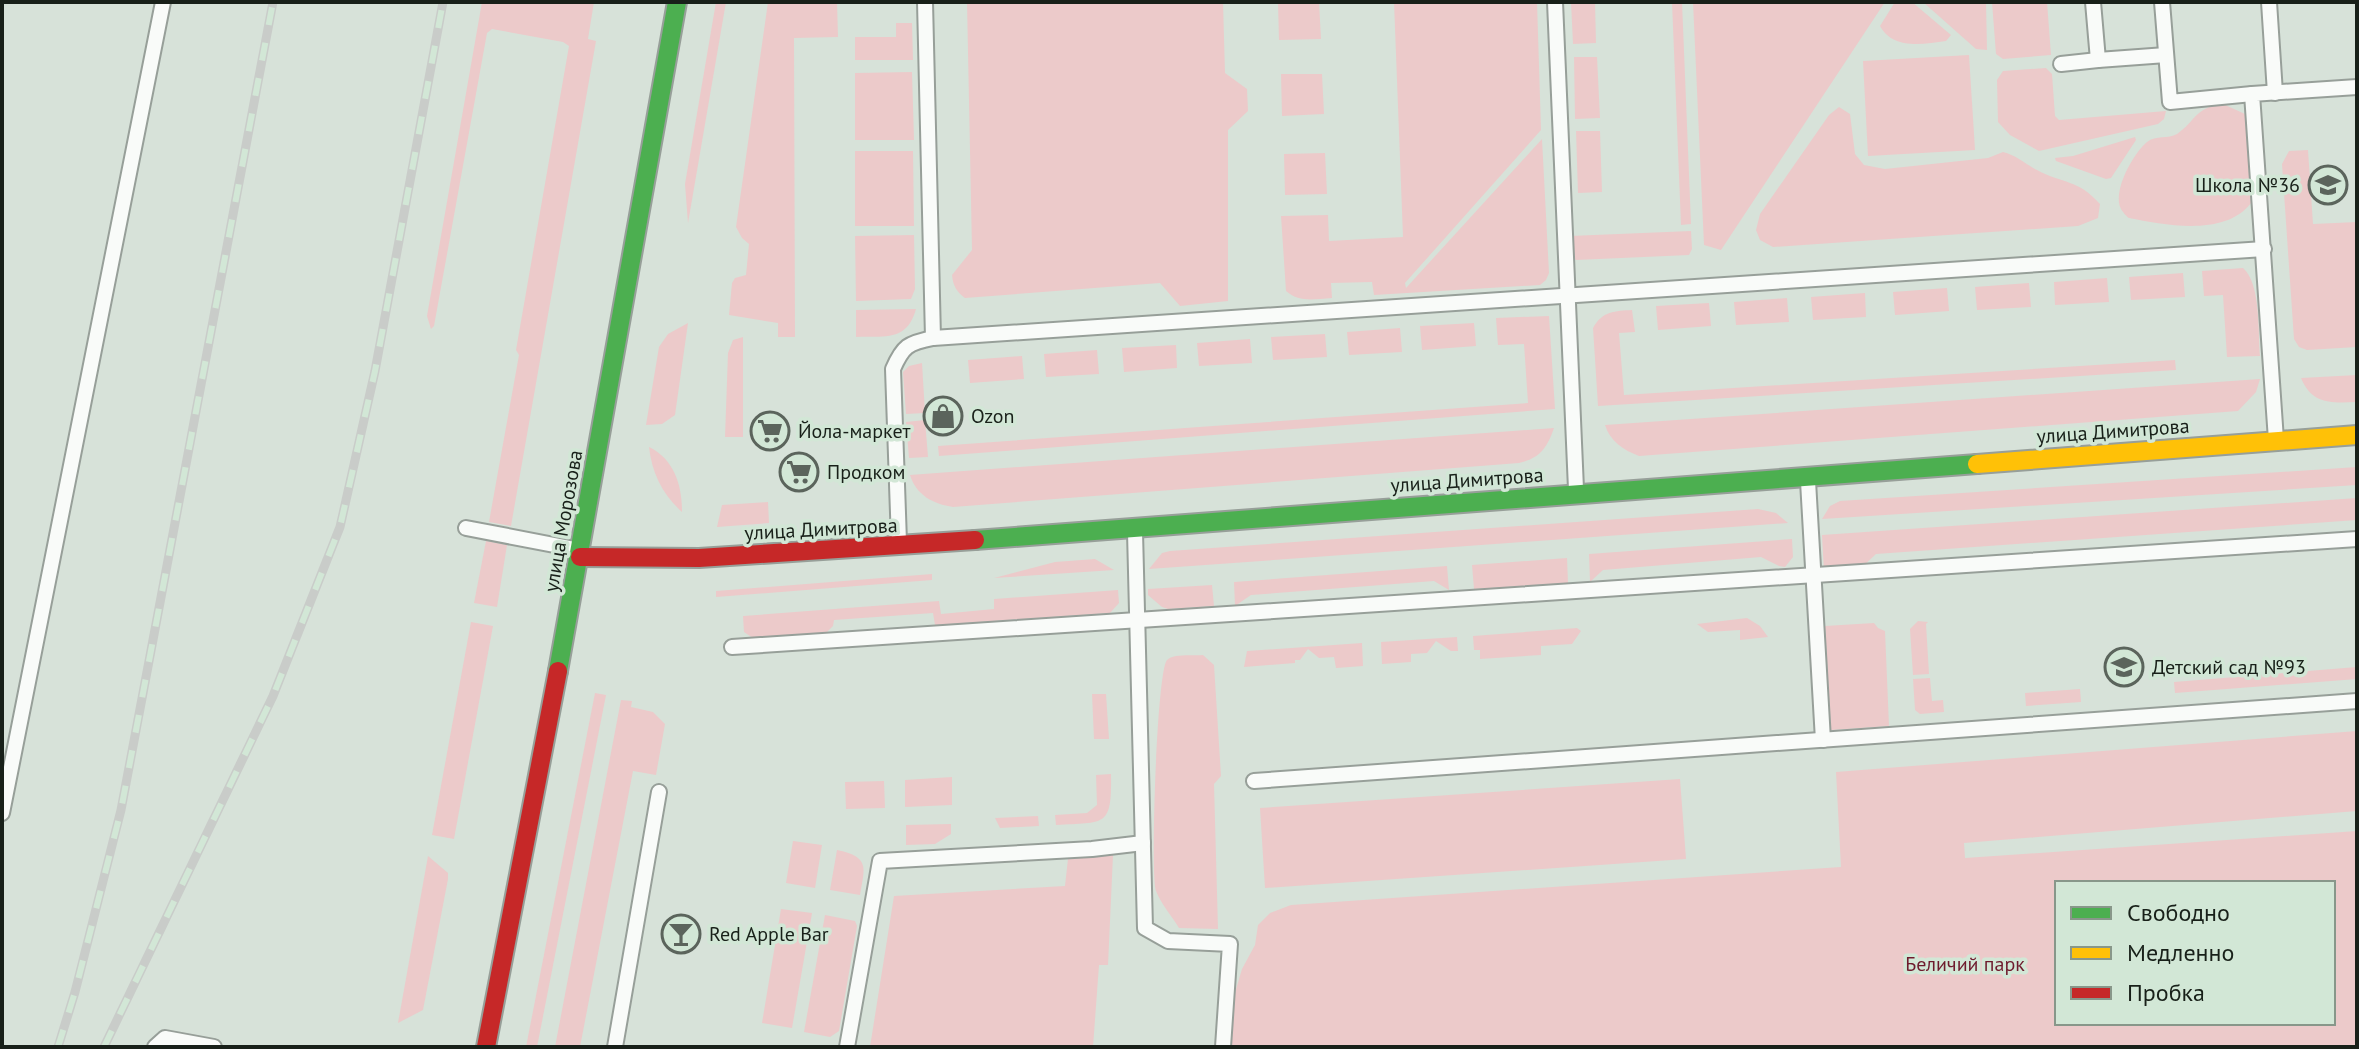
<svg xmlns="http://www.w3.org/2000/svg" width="2359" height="1049" font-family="'PT Sans',sans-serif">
	<rect width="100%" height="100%" fill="#d7e2d9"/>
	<g fill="#eccaca" fill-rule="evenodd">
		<polygon points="482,2 594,2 588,39 596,41 511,526 489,522 519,355 516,350 569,46 563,42 492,29 487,33 434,326 431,329 427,316"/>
		<polygon points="716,2 726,2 688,223 685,184"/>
		<polygon points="768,2 837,2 838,37 794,38 795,337 778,337 778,323 729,315 732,283 735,278 746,275 749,244 742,238 736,227"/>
		<path d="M 967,2 L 1223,2 L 1225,73 L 1247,89 L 1248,111 L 1228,130 L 1228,301 L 1180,306 L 1160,283 L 965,298 C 957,292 953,286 952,275 L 972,250 Z"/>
		<polygon points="1278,2 1319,2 1321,39 1279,40"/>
		<path d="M 1394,2 L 1537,2 L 1541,130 L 1405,283 L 1406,288 L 1542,139 L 1549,273 L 1546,280 L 1540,285 L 1374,295 L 1372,282 L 1331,283 L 1332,298 C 1314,299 1300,303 1286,291 L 1281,216 L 1328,215 L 1329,241 L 1403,237 Z"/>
		<polygon points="1571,2 1595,2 1596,43 1573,44"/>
		<polygon points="1672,2 1682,2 1691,224 1681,225"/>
		<polygon points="1693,2 1885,2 1721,250 1704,245"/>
		<path d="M 1895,2 L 1912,2 L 1951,35 L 1946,41 C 1923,44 1893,50 1880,26 Z"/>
		<polygon points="1923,2 1986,2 1987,50 1976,49"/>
		<polygon points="1992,2 2047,2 2051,55 2003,59 1996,54"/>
		<polygon points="896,23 912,23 913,60 855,60 855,37 896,37"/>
		<polygon points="1969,55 1975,150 1868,156 1863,61"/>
		<polygon points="1574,57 1597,57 1600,118 1575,119"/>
		<polygon points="2046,68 2052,74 2055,116 2059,120 2166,111 2164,119 2158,124 2039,151 2010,135 1998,122 1997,80 2003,71"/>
		<polygon points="912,72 914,140 855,140 855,73"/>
		<polygon points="1281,74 1322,74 1324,114 1282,116"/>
		<path d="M 2223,104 L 2245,114 L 2251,203 C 2225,237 2165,225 2129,218 C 2128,218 2121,210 2121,209 C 2112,191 2133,154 2147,142 C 2156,135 2168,139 2177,134 C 2196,121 2195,107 2223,104 Z"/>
		<path d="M 1839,107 L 1850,114 L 1855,154 L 1864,165 L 1885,169 L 1988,158 L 2003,152 C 2016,155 2025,164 2037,170 C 2063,184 2078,179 2100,204 L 2098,218 L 2078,226 L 1773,247 L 1760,240 L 1756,230 L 1760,214 L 1829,115 Z"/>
		<polygon points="1576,131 1600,131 1602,192 1578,193"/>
		<polygon points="2135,137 2136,140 2111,178 2106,179 2056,161 2055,158 2073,156"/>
		<polygon points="2308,150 2313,224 2357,222 2357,347 2307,350 2299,347 2294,339 2282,164 2289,151"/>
		<polygon points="855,151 913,151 914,226 855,226"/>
		<polygon points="1325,153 1327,194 1285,195 1284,154"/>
		<polygon points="1691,231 1692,249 1689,255 1576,260 1572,257 1570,236"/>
		<polygon points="914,235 915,289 911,299 856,301 855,236"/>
		<path d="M 2243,268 C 2261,283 2258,333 2260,356 L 2227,357 L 2223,295 L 2204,296 L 2202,271 Z"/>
		<polygon points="2183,273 2185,297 2131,300 2129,277"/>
		<polygon points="2107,278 2109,302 2055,305 2054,282"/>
		<polygon points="2029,283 2031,307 1977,310 1975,287"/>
		<polygon points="1947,288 1949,311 1895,315 1893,292"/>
		<polygon points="1865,293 1866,317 1813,320 1811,297"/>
		<polygon points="1787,298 1789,322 1736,325 1734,302"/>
		<polygon points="1709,303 1711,326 1658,330 1656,306"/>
		<path d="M 916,309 C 907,342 884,336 856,337 L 856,310 Z"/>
		<path d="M 1632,310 L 1635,332 L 1619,333 L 1624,395 L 2175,360 L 2176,370 L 1598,406 L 1593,328 C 1602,311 1615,311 1632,310 Z"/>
		<polygon points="1549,316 1555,409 939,456 938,446 1528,403 1524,344 1498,345 1496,318"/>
		<polygon points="688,323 675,415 662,424 646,425 659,347 668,334"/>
		<polygon points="1474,323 1476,346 1422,350 1420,326"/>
		<polygon points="1400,328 1402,352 1349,355 1347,332"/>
		<polygon points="1325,334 1327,357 1273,360 1271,337"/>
		<polygon points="743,337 743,437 725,437 728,353 733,340"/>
		<polygon points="1250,339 1252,363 1199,366 1197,343"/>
		<polygon points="1176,345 1177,368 1124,372 1122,348"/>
		<polygon points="1097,350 1099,374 1046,377 1044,354"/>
		<polygon points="1022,356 1024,379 970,383 968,360"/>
		<polygon points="922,363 925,413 906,414 903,372 909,366"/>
		<path d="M 2357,375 L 2357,402 C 2332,403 2312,405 2301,378 Z"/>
		<path d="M 2260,379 L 2256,392 L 2238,411 L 1639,456 C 1623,450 1610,441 1605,425 Z"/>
		<polygon points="925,420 928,457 909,458 906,422"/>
		<path d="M 1554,428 C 1547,448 1540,458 1519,463 L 953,507 C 933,504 916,495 910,475 Z"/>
		<path d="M 649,447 C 674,459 682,485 682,512 C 662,494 652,473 649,447 Z"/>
		<polygon points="2357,467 2357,485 1822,519 1830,506 1840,501"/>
		<polygon points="2357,498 2357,520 1876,554 1860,569 1824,572 1822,535"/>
		<polygon points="768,502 769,523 717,527 722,505"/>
		<polygon points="1758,509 1776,513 1788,523 1149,569 1162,553 1170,551"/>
		<polygon points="1792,539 1793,557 1785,567 1779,566 1761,557 1603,570 1590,582 1589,554"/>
		<polygon points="486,541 507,545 497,607 474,603"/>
		<polygon points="1567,558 1568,583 1474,589 1472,565"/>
		<polygon points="1095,559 1114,570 994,578 1055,562"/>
		<polygon points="1447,566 1449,590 1434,581 1251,595 1235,606 1234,582"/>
		<polygon points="932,574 932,580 716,597 716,591"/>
		<polygon points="1212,585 1214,606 1168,609 1162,607 1148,595 1148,589"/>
		<polygon points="1118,590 1119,603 1110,613 935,625 933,613 834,620 833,626 825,634 753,638 744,632 743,616 939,601 941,614 994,609 994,599"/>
		<polygon points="1747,618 1760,626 1768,637 1740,640 1740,630 1708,632 1697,624"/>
		<polygon points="1918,621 1928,622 1926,624 1929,674 1913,675 1910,629"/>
		<polygon points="471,622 493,626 454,839 432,835"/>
		<polygon points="1874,623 1878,628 1885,631 1889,726 1831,730 1825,626"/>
		<polygon points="1577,628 1581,631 1572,644 1541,646 1541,655 1480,659 1480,650 1474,650 1473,636"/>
		<polygon points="1457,637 1458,651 1451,651 1436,641 1427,653 1411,654 1411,662 1382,664 1381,642"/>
		<polygon points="1362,643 1363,666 1336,668 1334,657 1319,658 1308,649 1300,660 1295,660 1295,663 1244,667 1247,651"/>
		<path d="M 1203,655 L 1214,665 L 1221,776 L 1214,784 L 1218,929 L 1179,928 C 1172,916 1161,904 1156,891 C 1150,873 1157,670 1167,660 C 1173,653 1194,656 1203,655 Z"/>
		<polygon points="2357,667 2357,679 2175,693 2174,682"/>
		<polygon points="1930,678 1932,701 1943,700 1944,712 1920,714 1915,710 1913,679"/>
		<polygon points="2080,689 2081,702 2026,706 2025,693"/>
		<polygon points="595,693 606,695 537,1047 526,1047"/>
		<polygon points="1092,694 1106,694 1109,739 1094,739"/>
		<polygon points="621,700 632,701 631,707 653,712 665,724 656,775 633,771 580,1047 555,1047"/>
		<path d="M 2357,731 L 2357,811 L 1964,843 L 1965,858 L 2357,831 L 2357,1047 L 1230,1047 L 1234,996 L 1242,969 L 1255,945 L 1258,925 L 1270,913 L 1291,905 L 1841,867 L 1836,772 ZM 2333,883 L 2333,1023 L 2057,1023 L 2057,883 Z"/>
		<path d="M 1111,774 C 1112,828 1105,822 1056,825 L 1055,815 L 1087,813 L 1097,805 L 1096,775 Z"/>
		<polygon points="952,777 952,805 905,807 905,780"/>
		<polygon points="1680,779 1686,859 1265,888 1260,808"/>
		<polygon points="884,781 885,808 846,809 845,782"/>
		<polygon points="1038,816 1039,826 1000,828 995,818"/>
		<polygon points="951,824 951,834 935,844 906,845 906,825"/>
		<polygon points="793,841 822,845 815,888 786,883"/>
		<path d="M 837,850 C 870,857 865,867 860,895 L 830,890 Z"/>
		<polygon points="1113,855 1108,965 1099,965 1093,1047 870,1047 894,896 1065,886 1068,859"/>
		<polygon points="428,856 448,873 448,879 423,1010 398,1023"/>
		<polygon points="781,909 812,913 792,1028 762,1023"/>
		<polygon points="825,915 855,921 857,926 839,1031 830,1037 804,1032"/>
	</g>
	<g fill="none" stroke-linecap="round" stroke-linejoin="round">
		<g stroke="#979f99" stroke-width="18">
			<g id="lane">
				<polyline points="925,2 933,338"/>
				<polyline points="1555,2 1576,489"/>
				<polyline points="2093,2 2098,60 2166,55"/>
				<polyline points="2162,2 2170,102 2252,94"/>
				<polyline points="2269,2 2275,93"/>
				<polyline points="2061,64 2098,60"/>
				<polyline points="2276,440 2252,94 2357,87"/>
				<polyline points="1808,481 1823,740"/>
				<polyline points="466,528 575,549"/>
				<polyline points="1135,532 1145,928 1168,941 1230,944 1223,1047"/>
				<path d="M 899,542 L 893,369 C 903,346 908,343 933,338 L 2264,249"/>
				<polyline points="732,647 2357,539"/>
				<polyline points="1254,781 2357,701"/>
				<polyline points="2,813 163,2"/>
				<polyline points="155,1047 165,1038 214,1047"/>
				<polyline points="615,1047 659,792"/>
				<polyline points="847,1047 880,861 1092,849 1143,843"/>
			</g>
		</g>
		<g stroke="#979f99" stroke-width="22">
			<g id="fast">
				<polyline points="975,540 1977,464"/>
				<polyline points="558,671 677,2"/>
			</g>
		</g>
		<g stroke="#979f99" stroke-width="22">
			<polyline id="slow" points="1977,464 2357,435"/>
		</g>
		<g stroke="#979f99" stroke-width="22">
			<g id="jam">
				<polyline points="580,557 699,558 975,540"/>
				<polyline points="486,1047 558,671"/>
			</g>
		</g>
		<use href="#lane" stroke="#f9fbf9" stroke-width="14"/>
		<use href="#fast" stroke="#4caf50" stroke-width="18"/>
		<use href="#slow" stroke="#ffc107" stroke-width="18"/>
		<use href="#jam" stroke="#c62828" stroke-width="18"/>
		<g stroke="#c9ccc9" stroke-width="9">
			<g id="rail">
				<polyline points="58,1047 75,992 121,810 273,2"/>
				<polyline points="104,1047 273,696 340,527 375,371 443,2"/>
			</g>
		</g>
		<use href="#rail" stroke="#d2e7d6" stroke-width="6" stroke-dasharray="18" stroke-linecap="butt"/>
	</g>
	<defs>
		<g id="school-ring" transform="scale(2)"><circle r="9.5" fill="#d2e7d6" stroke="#5b645c" stroke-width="1.5"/><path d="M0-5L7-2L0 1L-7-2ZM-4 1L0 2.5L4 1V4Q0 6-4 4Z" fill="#5b645c"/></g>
		<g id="shop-ring" transform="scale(2)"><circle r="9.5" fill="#d2e7d6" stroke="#5b645c" stroke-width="1.5"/><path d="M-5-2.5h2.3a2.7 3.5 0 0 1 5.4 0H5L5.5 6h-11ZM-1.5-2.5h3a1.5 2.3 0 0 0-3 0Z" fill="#5b645c"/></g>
		<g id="supermarket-ring" transform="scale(2)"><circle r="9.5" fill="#d2e7d6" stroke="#5b645c" stroke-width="1.5"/><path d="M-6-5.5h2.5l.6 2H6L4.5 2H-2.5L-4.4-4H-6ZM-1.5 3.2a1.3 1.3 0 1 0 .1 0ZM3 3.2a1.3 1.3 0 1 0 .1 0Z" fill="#5b645c"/></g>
		<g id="bar-ring" transform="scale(2)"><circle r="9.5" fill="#d2e7d6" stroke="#5b645c" stroke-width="1.5"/><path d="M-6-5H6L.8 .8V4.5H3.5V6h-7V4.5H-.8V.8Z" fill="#5b645c"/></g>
	</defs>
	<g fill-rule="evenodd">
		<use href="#school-ring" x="2328" y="185"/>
		<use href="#shop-ring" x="943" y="416"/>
		<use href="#supermarket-ring" x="770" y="431"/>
		<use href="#supermarket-ring" x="799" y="472"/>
		<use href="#school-ring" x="2124" y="667"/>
		<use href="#bar-ring" x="681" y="934"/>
	</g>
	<g text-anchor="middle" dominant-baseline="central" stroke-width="7" stroke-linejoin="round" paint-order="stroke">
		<g font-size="20" fill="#182019" stroke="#d2e7d6" text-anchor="start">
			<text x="2300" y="185" text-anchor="end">Школа №36</text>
			<text x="971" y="416">Ozon</text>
			<text x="798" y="431">Йола-маркет</text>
			<text x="827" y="472">Продком</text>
			<text x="2152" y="667">Детский сад №93</text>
			<text x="709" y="934">Red Apple Bar</text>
		</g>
		<g font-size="20" fill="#182019" stroke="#d2e7d6">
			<text transform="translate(2113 431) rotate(-4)">улица Димитрова</text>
			<text transform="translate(1467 480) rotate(-4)">улица Димитрова</text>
			<text transform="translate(563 521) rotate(-80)">улица Морозова</text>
			<text transform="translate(821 529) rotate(-3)">улица Димитрова</text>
		</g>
		<g font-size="20" fill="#6e1b2d" stroke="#d2e7d6">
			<text x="1965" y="964">Беличий парк</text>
		</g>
	</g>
	<rect width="2359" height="1049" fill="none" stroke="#182019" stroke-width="8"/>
	<rect x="2055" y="881" width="280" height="144" fill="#d2e7d6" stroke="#88978a" stroke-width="2"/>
	<rect x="2071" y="907" width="40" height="12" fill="#4caf50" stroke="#88978a" stroke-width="2"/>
	<text x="2127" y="921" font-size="24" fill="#182019">Свободно</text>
	<rect x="2071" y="947" width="40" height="12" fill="#ffc107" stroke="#88978a" stroke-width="2"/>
	<text x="2127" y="961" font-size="24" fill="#182019">Медленно</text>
	<rect x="2071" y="987" width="40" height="12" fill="#c62828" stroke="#88978a" stroke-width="2"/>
	<text x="2127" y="1001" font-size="24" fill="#182019">Пробка</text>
</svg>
